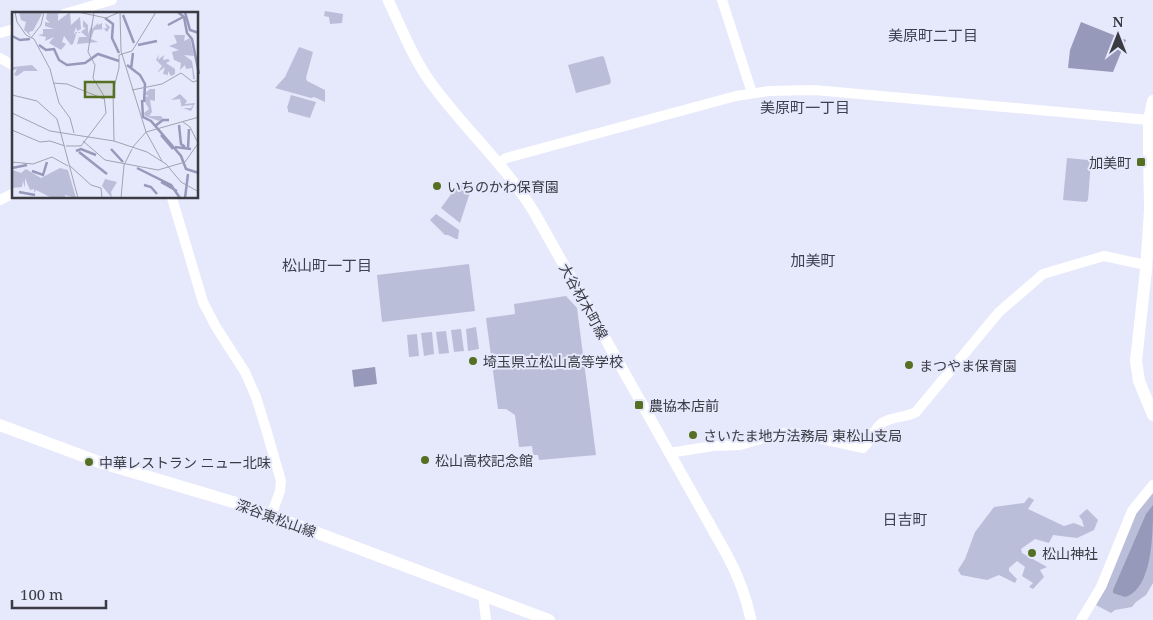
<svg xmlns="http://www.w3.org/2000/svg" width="1153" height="620" font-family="'Noto Serif','Noto Sans JP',serif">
	<rect width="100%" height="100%" fill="#e6e8fc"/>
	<g fill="#bbbed9">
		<polygon points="325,11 343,14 342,23 330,24 329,17 324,16"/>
		<polygon points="299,47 313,52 306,78 307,81 325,90 325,102 314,97 311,98 275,88 285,77"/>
		<polygon points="602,56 604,57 611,81 610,84 576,93 568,65"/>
		<polygon points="291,95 316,102 310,118 288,112 288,109 287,108"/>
		<polygon points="1067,158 1088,160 1091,162 1088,200 1086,202 1063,200"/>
		<polygon points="472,182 473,183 460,223 441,208 457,186"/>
		<polygon points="436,214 459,230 458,239 456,239 448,235 445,235 430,220"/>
		<polygon points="469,264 475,311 382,322 377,275"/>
		<polygon points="566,296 577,308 596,455 539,460 538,455 533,455 532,446 519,447 515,415 506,409 498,409 486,318 515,314 514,304"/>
		<polygon points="476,327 479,349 468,351 466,329"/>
		<polygon points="461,329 464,351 454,352 451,330"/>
		<polygon points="446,331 449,353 439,354 436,332"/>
		<polygon points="432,332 434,354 424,356 421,333"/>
		<polygon points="417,334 419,356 409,357 407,335"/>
		<polygon points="1153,490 1153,583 1146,595 1136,602 1132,607 1115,610 1111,613 1096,605 1104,589 1135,512"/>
		<polygon points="1029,497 1034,500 1028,509 1064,526 1074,523 1084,527 1082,520 1079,516 1087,509 1098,520 1094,530 1077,538 1053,535 1049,543 1035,539 1021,549 1022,553 1047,567 1040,570 1044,577 1033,589 1029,587 1033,583 1022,576 1025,567 1017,561 1009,568 1009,571 1017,579 1015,583 999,575 987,580 961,575 958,570 965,559 975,532 994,507 1024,503"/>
	</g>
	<g fill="#9699ba">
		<polygon points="1081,22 1126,40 1113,72 1068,68 1070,50"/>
		<polygon points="375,367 377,384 354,387 352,370"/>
		<path d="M 1153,505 C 1153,531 1153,589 1125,597 L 1113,593 L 1113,590 L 1146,514 Z"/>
	</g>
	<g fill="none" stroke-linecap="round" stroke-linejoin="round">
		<g stroke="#fff" stroke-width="10">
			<polyline points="722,0 752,93"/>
			<polyline points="64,14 112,0"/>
			<polyline points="0,33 14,29"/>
			<polyline points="0,58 14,66"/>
			<polyline points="499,163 506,158 736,96 769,91 814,90 1149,120"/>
			<polyline points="172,198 203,302 216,327 245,372 256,397 266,429 281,481 280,491 271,516"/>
			<polyline points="0,200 14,193"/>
			<path d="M 669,453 L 713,446 L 740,445 L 781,433 L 795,433 L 863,448 C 871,441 873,430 882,423 C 893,416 905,418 916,412 L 999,312 L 1043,274 L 1104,256 L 1146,265"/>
			<polyline points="483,595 486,620"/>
			<polyline points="1081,620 1101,587 1132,511 1153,485"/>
		</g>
		<path stroke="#fff" stroke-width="11" d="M 388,0 C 402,29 414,61 434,87 C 466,130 506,166 534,212 L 727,555 C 739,577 746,596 751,620"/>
		<g stroke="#fff" stroke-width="12">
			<polyline points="1153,101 1149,120 1149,152 1150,210 1146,270 1136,361 1139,381 1153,415"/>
			<polyline points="0,425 99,462 243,505 549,620"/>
		</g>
	</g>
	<g fill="#567023" stroke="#e6e8fc" stroke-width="2">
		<rect x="1136" y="157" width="10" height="10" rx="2.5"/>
		<circle cx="437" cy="186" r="5"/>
		<circle cx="473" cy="361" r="5"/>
		<circle cx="909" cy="365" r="5"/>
		<rect x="634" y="400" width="10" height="10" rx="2.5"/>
		<circle cx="693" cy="435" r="5"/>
		<circle cx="425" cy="460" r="5"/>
		<circle cx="89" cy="462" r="5"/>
		<circle cx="1032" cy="553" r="5"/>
	</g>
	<g text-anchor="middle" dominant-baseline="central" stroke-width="4" stroke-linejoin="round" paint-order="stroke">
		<g font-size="14" fill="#3a3b43" stroke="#e6e8fc" text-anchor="start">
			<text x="1131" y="162" text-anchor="end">加美町</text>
			<text x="447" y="186">いちのかわ保育園</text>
			<text x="483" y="361">埼玉県立松山高等学校</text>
			<text x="919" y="365">まつやま保育園</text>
			<text x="649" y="405">農協本店前</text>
			<text x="703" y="435">さいたま地方法務局 東松山支局</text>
			<text x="435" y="460">松山高校記念館</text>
			<text x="99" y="462">中華レストラン ニュー北味</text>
			<text x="1042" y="553">松山神社</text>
		</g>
		<g font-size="14" fill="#3a3b43" stroke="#e6e8fc">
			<text transform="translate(584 301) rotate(61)">大谷材木町線</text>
			<text transform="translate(276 518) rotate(20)">深谷東松山線</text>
		</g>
		<g font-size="15" fill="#3e404f" stroke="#e6e8fc">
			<text x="933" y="35">美原町二丁目</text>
			<text x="805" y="107">美原町一丁目</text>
			<text x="813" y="260">加美町</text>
			<text x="327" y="265">松山町一丁目</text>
			<text x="905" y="519">日吉町</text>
		</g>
	</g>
	<g transform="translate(12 12)">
		<rect width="186" height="186" fill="#e6e8fc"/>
		<path d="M 7,0 L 31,0 L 21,19 L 17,20 L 19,24 L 12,18 L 14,10 L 9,8 ZM 35,0 L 50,0 L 46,2 L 46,9 L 58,0 L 59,13 L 68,5 L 69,17 L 65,19 L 64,15 L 62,21 L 64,23 L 63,20 L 68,20 L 68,21 L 65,20 L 61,32 L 59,33 L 52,24 L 49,33 L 50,30 L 54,32 L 49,38 L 37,31 L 42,25 L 33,29 L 34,25 L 26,23 L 31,22 L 31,17 L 42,17 L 33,14 L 33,10 L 38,11 L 34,7 ZM 71,8 L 76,13 L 76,22 L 80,12 L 80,17 L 86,11 L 86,13 L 90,11 L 90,17 L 95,16 L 93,11 L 98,15 L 95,20 L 92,17 L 82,18 L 79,27 L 86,30 L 65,32 L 67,25 L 75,25 L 69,20 L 74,16 L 71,15 ZM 162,23 L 173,23 L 172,29 L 178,26 L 182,44 L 172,43 L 180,49 L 183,67 L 181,67 L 180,56 L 174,57 L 173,53 L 168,58 L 169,51 L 162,48 L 160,40 L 167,38 L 157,34 L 165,31 ZM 147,42 L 146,48 L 152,43 L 151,48 L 156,47 L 158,49 L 154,51 L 163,57 L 163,62 L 159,64 L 156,59 L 156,63 L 151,62 L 153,55 L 145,61 L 150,54 L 144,48 ZM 0,51 L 1,55 L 20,53 L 26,59 L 12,59 L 5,64 L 2,63 L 5,57 L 1,58 ZM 138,77 L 143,77 L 143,89 L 138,88 L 140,100 L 137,104 L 149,104 L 151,107 L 147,109 L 133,104 L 132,101 L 137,97 L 133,90 L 133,85 L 137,84 L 132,82 ZM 168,82 L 175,89 L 173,92 L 183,91 L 179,99 L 171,96 L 179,96 L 181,93 L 170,94 L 170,97 L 168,87 L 159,88 ZM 48,156 L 56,158 L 64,186 L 53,183 L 53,186 L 40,186 L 24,178 L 22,181 L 22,177 L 18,178 L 13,166 L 13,176 L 11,169 L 10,175 L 0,176 L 1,158 L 9,161 L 14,157 L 29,166 ZM 93,167 L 105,170 L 99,180 L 100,186 L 90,174 Z" fill="#bbbed9"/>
		<path fill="none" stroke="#9699ba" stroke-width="2.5" d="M 166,0 L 172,5 L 175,21 L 180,27 L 187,62M 173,0 L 178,18 L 187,21M 111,3 L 122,31M 93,6 L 101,12 L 100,26 L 107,41M 156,13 L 171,5M 0,24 L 8,28 L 18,27M 27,33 L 34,38 L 42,37 L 47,48 L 55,53 L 73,51 L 86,42 L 107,49M 126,33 L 145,29M 115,53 L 128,63 L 133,72 L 132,90M 119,57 L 121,41M 130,88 L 131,105 L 139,109 L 169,144 L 174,157 L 187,161M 167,113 L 169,132 L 173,135M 143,114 L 151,108 L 157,108M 149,123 L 161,137M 163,135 L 179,137M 176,136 L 177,117M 99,137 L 111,150M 64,139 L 69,137 L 84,143M 67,140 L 95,162M 0,156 L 15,153M 125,156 L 159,173 L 168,186M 20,159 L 31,163 L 35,150M 149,170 L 165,179M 132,173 L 139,175 L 145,182M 7,180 L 23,183M 173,186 L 176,162"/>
		<path fill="none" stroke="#a1a3b2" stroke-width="1" d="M 3,0 L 5,10 L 14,23 L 22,27 L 38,57 L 47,91 L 58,106 L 62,121M 66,0 L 94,6 L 108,0M 108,0 L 109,39 L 134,120 L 120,136M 19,26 L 29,13 L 32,0M 41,71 L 55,72 L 92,87M 120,78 L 150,72 L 169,61 L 181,70 L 187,68M 0,83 L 25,89 L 45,107 L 66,186M 0,101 L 38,119 L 102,129 L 135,140 L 154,152 L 169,170 L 187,180M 171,110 L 178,115 L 187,133M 0,118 L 28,130 L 38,129 L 53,134M 71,129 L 93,148 L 146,158 L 173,150 L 187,130M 102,129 L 101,79 L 107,56 L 107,43 L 120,39 L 144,0M 54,134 L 69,134 L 94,101 L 92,84 L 81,66 L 83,53 L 76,40 L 82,0M 150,149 L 134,120 L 187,105M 0,150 L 21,152 L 40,145 L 56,154M 57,153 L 79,173 L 89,176 L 90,186M 109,186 L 112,153 L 120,137"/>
		<path fill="#567023" fill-opacity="0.15" stroke="#567023" stroke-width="2.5" d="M 73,70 L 102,70 L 102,85 L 73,85 Z"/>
		<rect width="186" height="186" fill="none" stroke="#3a3b43" stroke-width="2.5"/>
	</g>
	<g transform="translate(1118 35)" stroke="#e6e8fc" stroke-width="4" paint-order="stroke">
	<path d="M0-4L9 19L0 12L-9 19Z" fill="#3a3b43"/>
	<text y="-8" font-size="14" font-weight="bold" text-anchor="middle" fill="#3a3b43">N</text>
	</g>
	<path d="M12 600v8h94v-8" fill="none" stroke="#3a3b43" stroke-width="2.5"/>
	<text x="20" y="600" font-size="15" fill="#3a3b43" stroke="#e6e8fc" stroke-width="4" paint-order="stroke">100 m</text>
</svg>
